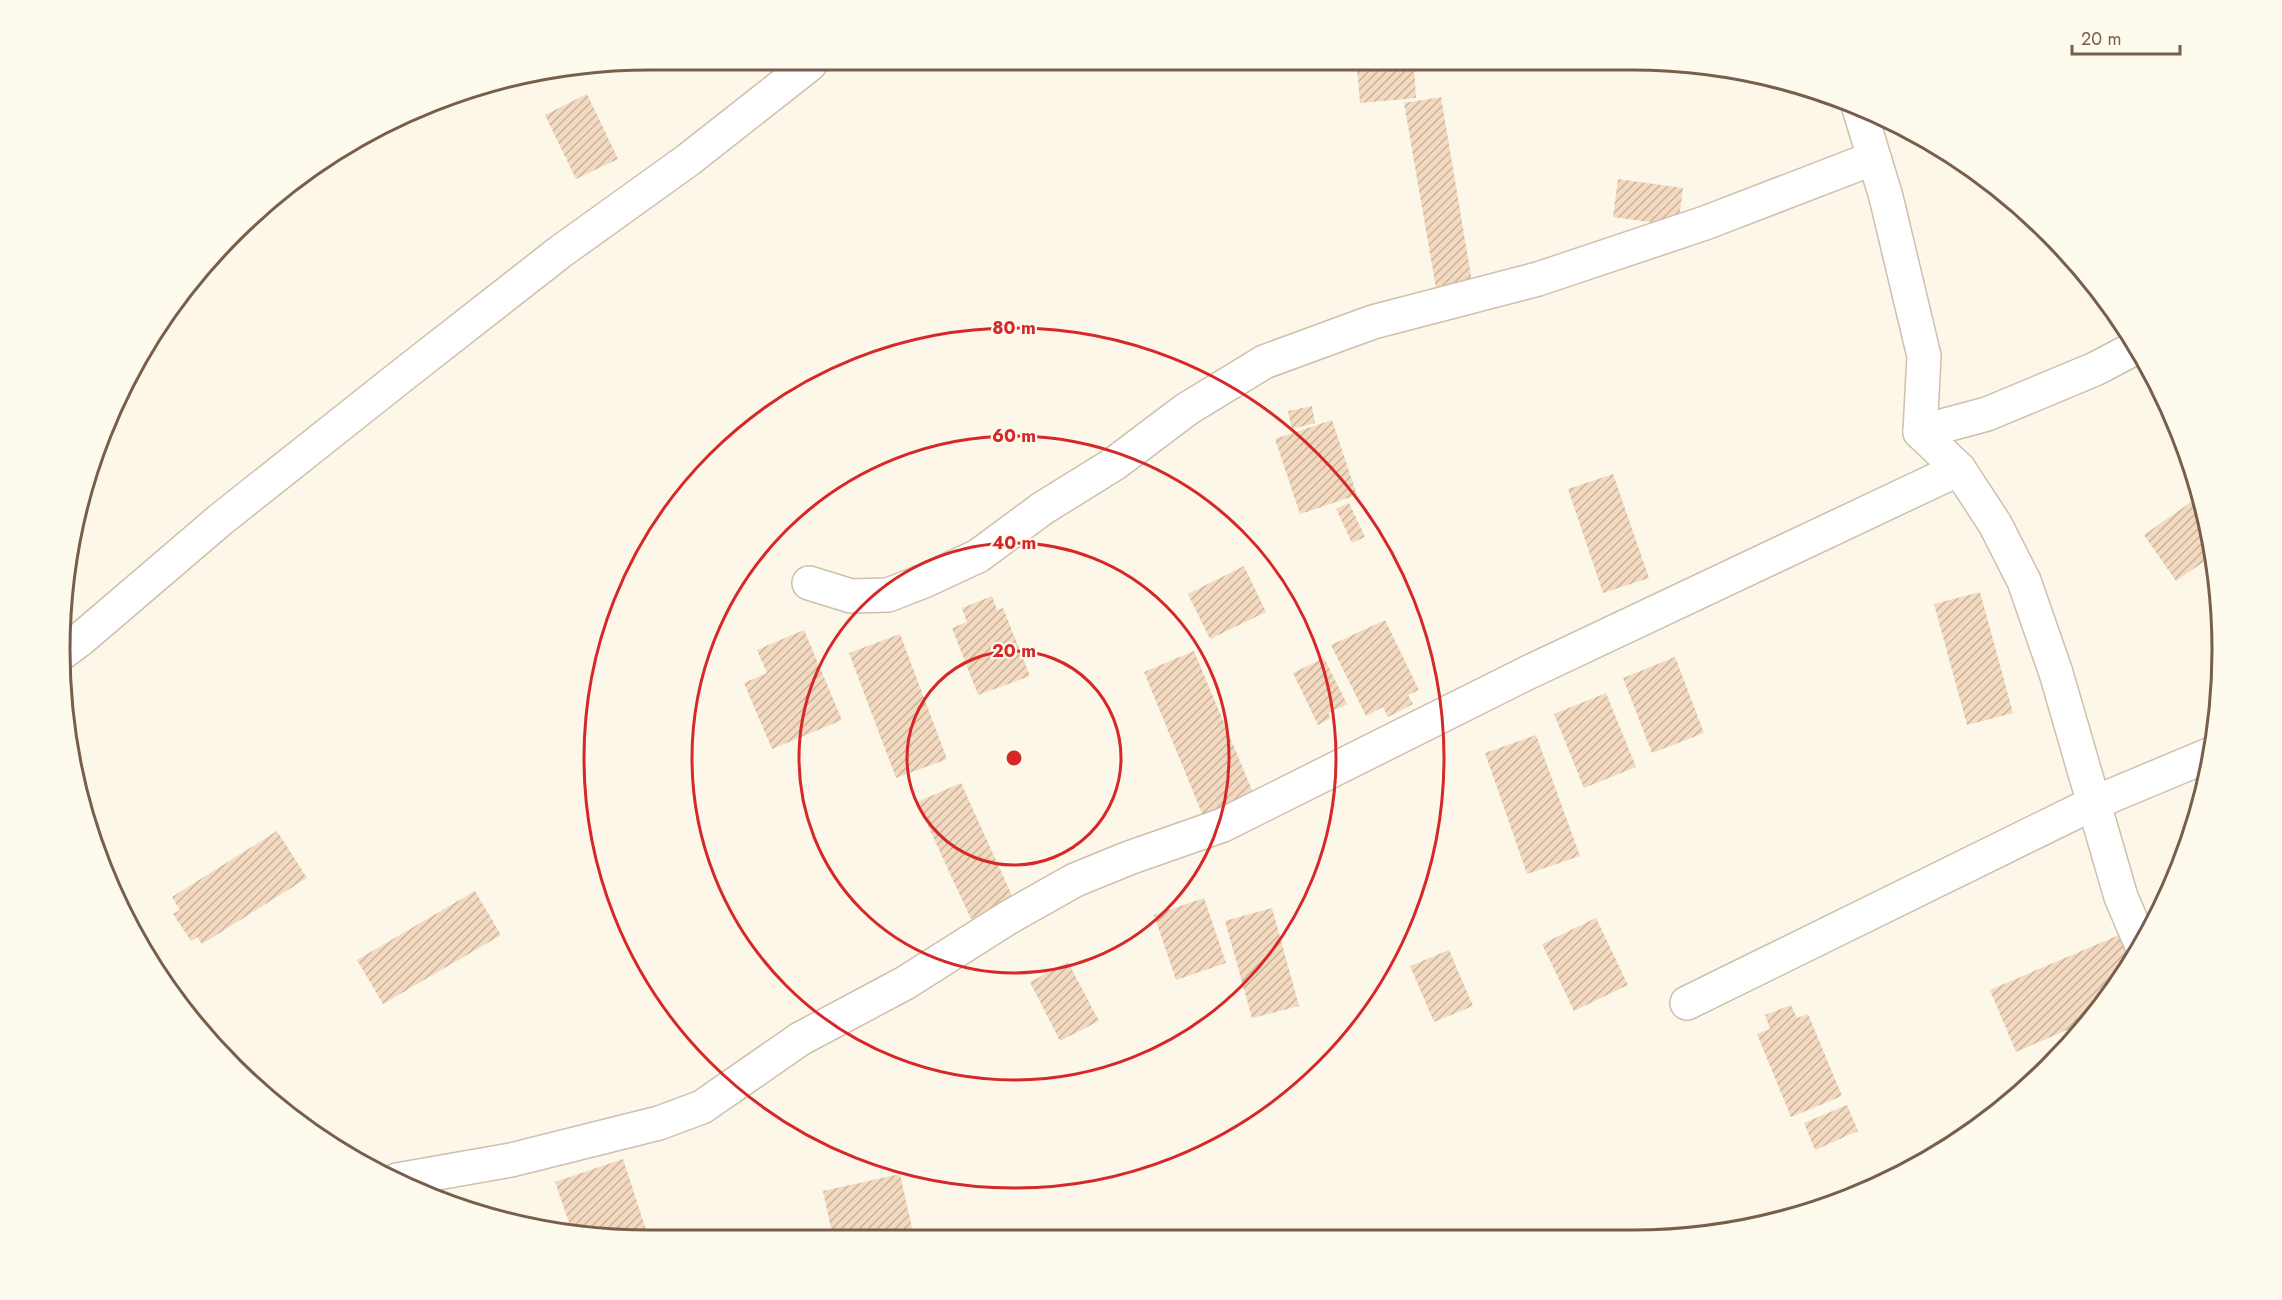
<svg xmlns="http://www.w3.org/2000/svg" width="2282" height="1300" font-family="Jost,sans-serif">
	<defs>
		<pattern id="building-hatch" width="6" height="6" patternUnits="userSpaceOnUse" patternTransform="scale(1.5)"><rect width="6" height="6" fill="#f2d9bf"/><path d="M-1 1l2-2M0 6l6-6M5 7l2-2" fill="none" stroke="#c9b39d"/></pattern>
	</defs>
	<rect width="100%" height="100%" fill="#fcf7e8"/>
	<g fill="url(#building-hatch)">
		<polygon points="1414,64 1416,98 1360,103 1357,68"/>
		<polygon points="587,94 618,159 576,179 545,115"/>
		<polygon points="1441,97 1473,288 1437,294 1404,103"/>
		<polygon points="1618,179 1683,188 1678,226 1613,217"/>
		<polygon points="1312,406 1315,423 1292,429 1288,411"/>
		<polygon points="1332,420 1357,495 1300,514 1275,439"/>
		<polygon points="1613,474 1649,578 1603,593 1568,489"/>
		<polygon points="2201,495 2212,556 2176,581 2144,535"/>
		<polygon points="1349,503 1365,537 1352,543 1336,509"/>
		<polygon points="1244,566 1266,612 1210,639 1188,594"/>
		<polygon points="1980,592 2013,713 1967,725 1934,604"/>
		<polygon points="992,596 997,610 1003,608 1030,676 978,695 952,628 967,622 962,608"/>
		<polygon points="1385,620 1419,690 1408,695 1413,704 1388,717 1383,707 1366,716 1331,645"/>
		<polygon points="804,630 842,720 772,749 744,683 767,673 757,650"/>
		<polygon points="900,634 947,759 896,778 849,653"/>
		<polygon points="1194,651 1254,795 1203,816 1144,672"/>
		<polygon points="1675,657 1704,733 1652,753 1623,678"/>
		<polygon points="1324,658 1347,704 1328,713 1331,718 1318,725 1293,673"/>
		<polygon points="1606,693 1636,767 1584,788 1554,714"/>
		<polygon points="1536,735 1580,856 1527,874 1485,753"/>
		<polygon points="961,783 1014,900 971,919 917,802"/>
		<polygon points="277,831 307,878 202,944 197,937 191,941 173,914 180,910 172,897"/>
		<polygon points="475,891 501,935 383,1004 357,960"/>
		<polygon points="1204,898 1226,963 1176,980 1154,915"/>
		<polygon points="1272,908 1299,1006 1252,1018 1225,921"/>
		<polygon points="1596,918 1628,985 1574,1011 1542,944"/>
		<polygon points="2119,935 2130,962 2083,1023 2016,1052 1990,990"/>
		<polygon points="1449,950 1473,1006 1434,1022 1410,966"/>
		<polygon points="1068,962 1099,1021 1060,1041 1030,982"/>
		<polygon points="1791,1005 1797,1018 1808,1014 1842,1096 1791,1117 1757,1034 1770,1029 1765,1015"/>
		<polygon points="1847,1105 1858,1131 1815,1150 1804,1123"/>
		<polygon points="623,1159 649,1239 612,1239 572,1231 555,1182"/>
		<polygon points="900,1174 914,1237 833,1238 823,1191"/>
	</g>
	<g fill="none" stroke-linecap="round" stroke-linejoin="round">
		<g stroke="#cfbfad" stroke-width="36">
			<g id="minor">
				<polyline points="1859,108 1886,197 1924,356 1920,432 1959,469 1995,524 2024,581 2056,673 2121,897 2142,946"/>
				<polyline points="1920,432 1987,414 2095,369 2135,348"/>
				<polyline points="809,583 851,596 888,595 924,581 978,556 1043,508 1114,464 1187,409 1264,362 1373,322 1538,279 1705,223 1874,158"/>
				<polyline points="62,653 82,638 220,520 404,374 560,252 688,160 810,64"/>
				<polyline points="1687,1003 2094,803 2211,754"/>
				<polyline points="397,1180 511,1160 659,1123 702,1107 800,1039 905,983 1011,916 1075,880 1129,858 1223,825 1527,673 1959,469"/>
			</g>
		</g>
		<use href="#minor" stroke="#fff" stroke-width="33"/>
	</g>
	<g fill="none" stroke="#d62828" stroke-width="3">
		<circle cx="1014" cy="758" r="107"/>
		<circle cx="1014" cy="758" r="215"/>
		<circle cx="1014" cy="758" r="322"/>
		<circle cx="1014" cy="758" r="430"/>
	</g>
	<path d="M0 0H2282V1300H0ZM650 70H1632A580 580 0 0 1 2212 650V650A580 580 0 0 1 1632 1230H650A580 580 0 0 1 70 650V650A580 580 0 0 1 650 70Z" fill="#fffaee" fill-rule="evenodd"/>
	<path fill="none" stroke="#775f4b" stroke-width="3" d="M650 70H1632A580 580 0 0 1 2212 650V650A580 580 0 0 1 1632 1230H650A580 580 0 0 1 70 650V650A580 580 0 0 1 650 70Z"/>
	<circle cx="1014" cy="758" r="9" fill="#d62828" stroke="#fffaee" stroke-width="3"/>
	<g font-size="18" text-anchor="middle" font-weight="bold" fill="#d62828" stroke="#fffaee" stroke-width="4.5" stroke-linejoin="round" paint-order="stroke">
		<text x="1014" y="334">80 m</text>
		<text x="1014" y="442">60 m</text>
		<text x="1014" y="549">40 m</text>
		<text x="1014" y="657">20 m</text>
	</g>
	<path d="M2072 45v9h108v-9" fill="none" stroke="#775f4b" stroke-width="3"/>
	<text x="2081" y="45" font-size="18" fill="#775f4b" stroke="#fffaee" stroke-width="4.5" paint-order="stroke">20 m</text>
</svg>
